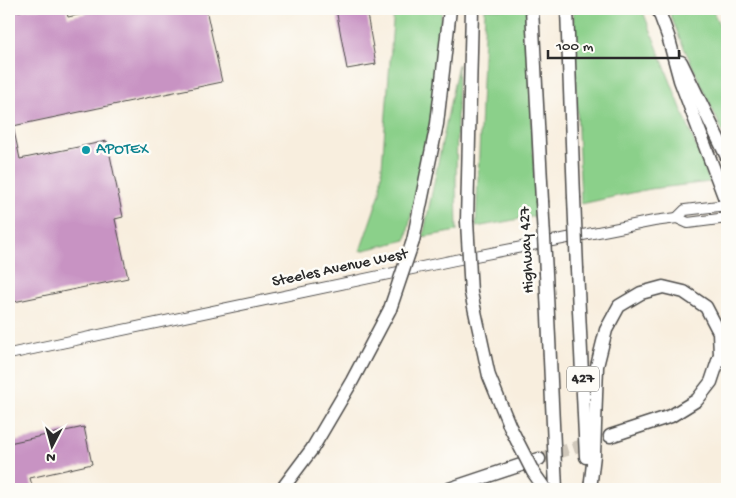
<svg xmlns="http://www.w3.org/2000/svg" width="736" height="498" font-family="'Gochi Hand',sans-serif">
	<rect width="100%" height="100%" fill="#fdfcf7"/>
	<filter id="ink" filterUnits="userSpaceOnUse"><feTurbulence type="fractalNoise" baseFrequency=".02" numOctaves="2"/><feDisplacementMap in="SourceGraphic" scale="10" xChannelSelector="R" yChannelSelector="G"/><feConvolveMatrix kernelMatrix="1 2 1 2 8 2 1 2 1" color-interpolation-filters="sRGB"/></filter>
	<filter id="wash" filterUnits="userSpaceOnUse"><feTurbulence type="fractalNoise" baseFrequency=".0096" numOctaves="4" result="noise"/><feDisplacementMap in="SourceGraphic" scale="20" xChannelSelector="R" yChannelSelector="G"/><feGaussianBlur stdDeviation="1.12" result="paint"/><feColorMatrix in="noise" values="0 0 0 0 0 0 0 0 0 0 0 0 0 0 0 0 0 1.4 0 .05"/><feComposite in="paint" operator="in"/></filter>
	<g filter="url(#wash)">
		<rect width="100%" height="100%" fill="#f8eede"/>
		<g fill="#8bd08a" stroke="#5b7e5a">
			<polygon points="394,9 442,9 430,126 406,240 360,251 380,193"/>
			<polygon points="485,9 527,9 536,216 476,227"/>
			<polygon points="573,9 642,9 710,182 650,189 581,204"/>
			<polygon points="668,9 712,9 727,42 727,141 680,39"/>
			<polygon points="458,64 456,181 457,231 423,237"/>
		</g>
		<g id="blocks">
			<g fill="#c893c3">
				<polygon points="31,9 66,9 68,17 107,9 206,9 222,82 13,126 20,159 107,141 123,217 115,219 128,278 9,303 9,13"/>
				<polygon points="336,9 366,9 376,64 347,69"/>
				<polygon points="84,427 92,464 30,478 33,489 9,489 9,443"/>
			</g>
		</g>
	</g>
	<g filter="url(#ink)">
		<use href="#blocks" fill-opacity="0" stroke="#4a4846" stroke-width="1"/>
		<g fill="none" stroke-linecap="round" stroke-linejoin="round">
			<polyline stroke="#cfc7ba" stroke-width="12" stroke-dasharray="12 6" stroke-linecap="butt" points="539,459 610,436"/>
			<g stroke="#4a4846" stroke-width="12">
				<g id="secondary">
					<polyline points="677,218 685,210 727,205"/>
					<polyline points="9,354 455,260 654,221 677,218 688,223 727,218"/>
				</g>
			</g>
			<g stroke="#4a4846" stroke-width="15">
				<g id="highway">
					<polyline points="532,9 542,201"/>
					<polyline points="567,9 574,197"/>
					<polyline points="658,9 668,36 680,80 727,204"/>
					<polyline points="681,62 727,157"/>
					<polyline points="467,221 472,9"/>
					<polyline points="413,241 437,124 450,9"/>
					<polyline points="577,269 586,457"/>
					<polyline points="546,273 556,489"/>
					<polyline points="471,293 489,376 510,427"/>
					<polyline points="282,489 312,449 352,381 390,309"/>
					<polyline points="449,489 539,459"/>
					<polyline points="590,489 594,455 597,366 606,330 619,306 641,293 663,287 684,292 706,307 719,332 720,355 711,382 697,400 671,416 610,436"/>
				</g>
			</g>
			<use href="#secondary" stroke="#fff" stroke-width="10"/>
			<use href="#highway" stroke="#fff" stroke-width="12"/>
			<g stroke="#4a4846" stroke-width="15" stroke-linecap="butt">
				<g id="highway-bridge">
					<polyline points="574,197 577,269"/>
					<polyline points="542,201 546,273"/>
					<polyline points="467,221 471,293"/>
					<polyline points="390,309 413,241"/>
					<polyline points="510,427 533,472 545,489"/>
				</g>
			</g>
			<use href="#highway-bridge" stroke="#fff" stroke-width="12"/>
		</g>
	</g>
	<circle fill="#0f9aa8" stroke="#fdfcf7" stroke-width="2" cx="86" cy="150" r="5"/>
	<g text-anchor="middle" dominant-baseline="central" stroke-width="5" stroke-linejoin="round" paint-order="stroke">
		<rect fill="#fdfcf7" stroke="#6a6a68" stroke-width="1" x="567" y="366.5" width="32" height="25" rx="4"/>
		<g font-size="15" font-weight="bold" fill="#2b2b2b">
			<text x="583" y="379">427</text>
		</g>
		<g font-size="16" fill="#0d838f" stroke="#fdfcf7" text-anchor="start">
			<text x="96" y="150">APOTEX</text>
		</g>
		<g font-size="16" fill="#2b2b2b" stroke="#fdfcf7">
			<text transform="translate(528 250) rotate(-93)">Highway 427</text>
			<text transform="translate(340 269) rotate(-12)">Steeles Avenue West</text>
		</g>
	</g>
	<rect width="736" height="498" fill="none" stroke="#fdfcf7" stroke-width="30"/>
	<g transform="translate(52 446) rotate(186)" stroke="#fdfcf7" stroke-width="4" paint-order="stroke">
	<path d="M0-4L9 19L0 12L-9 19Z" fill="#2b2b2b"/>
	<text y="-8" font-size="14" font-weight="bold" text-anchor="middle" fill="#2b2b2b">N</text>
	</g>
	<path d="M548 50v8h131v-8" fill="none" stroke="#2b2b2b" stroke-width="2.5"/>
	<text x="556" y="50" font-size="15" fill="#2b2b2b" stroke="#fdfcf7" stroke-width="4" paint-order="stroke">100 m</text>
</svg>
